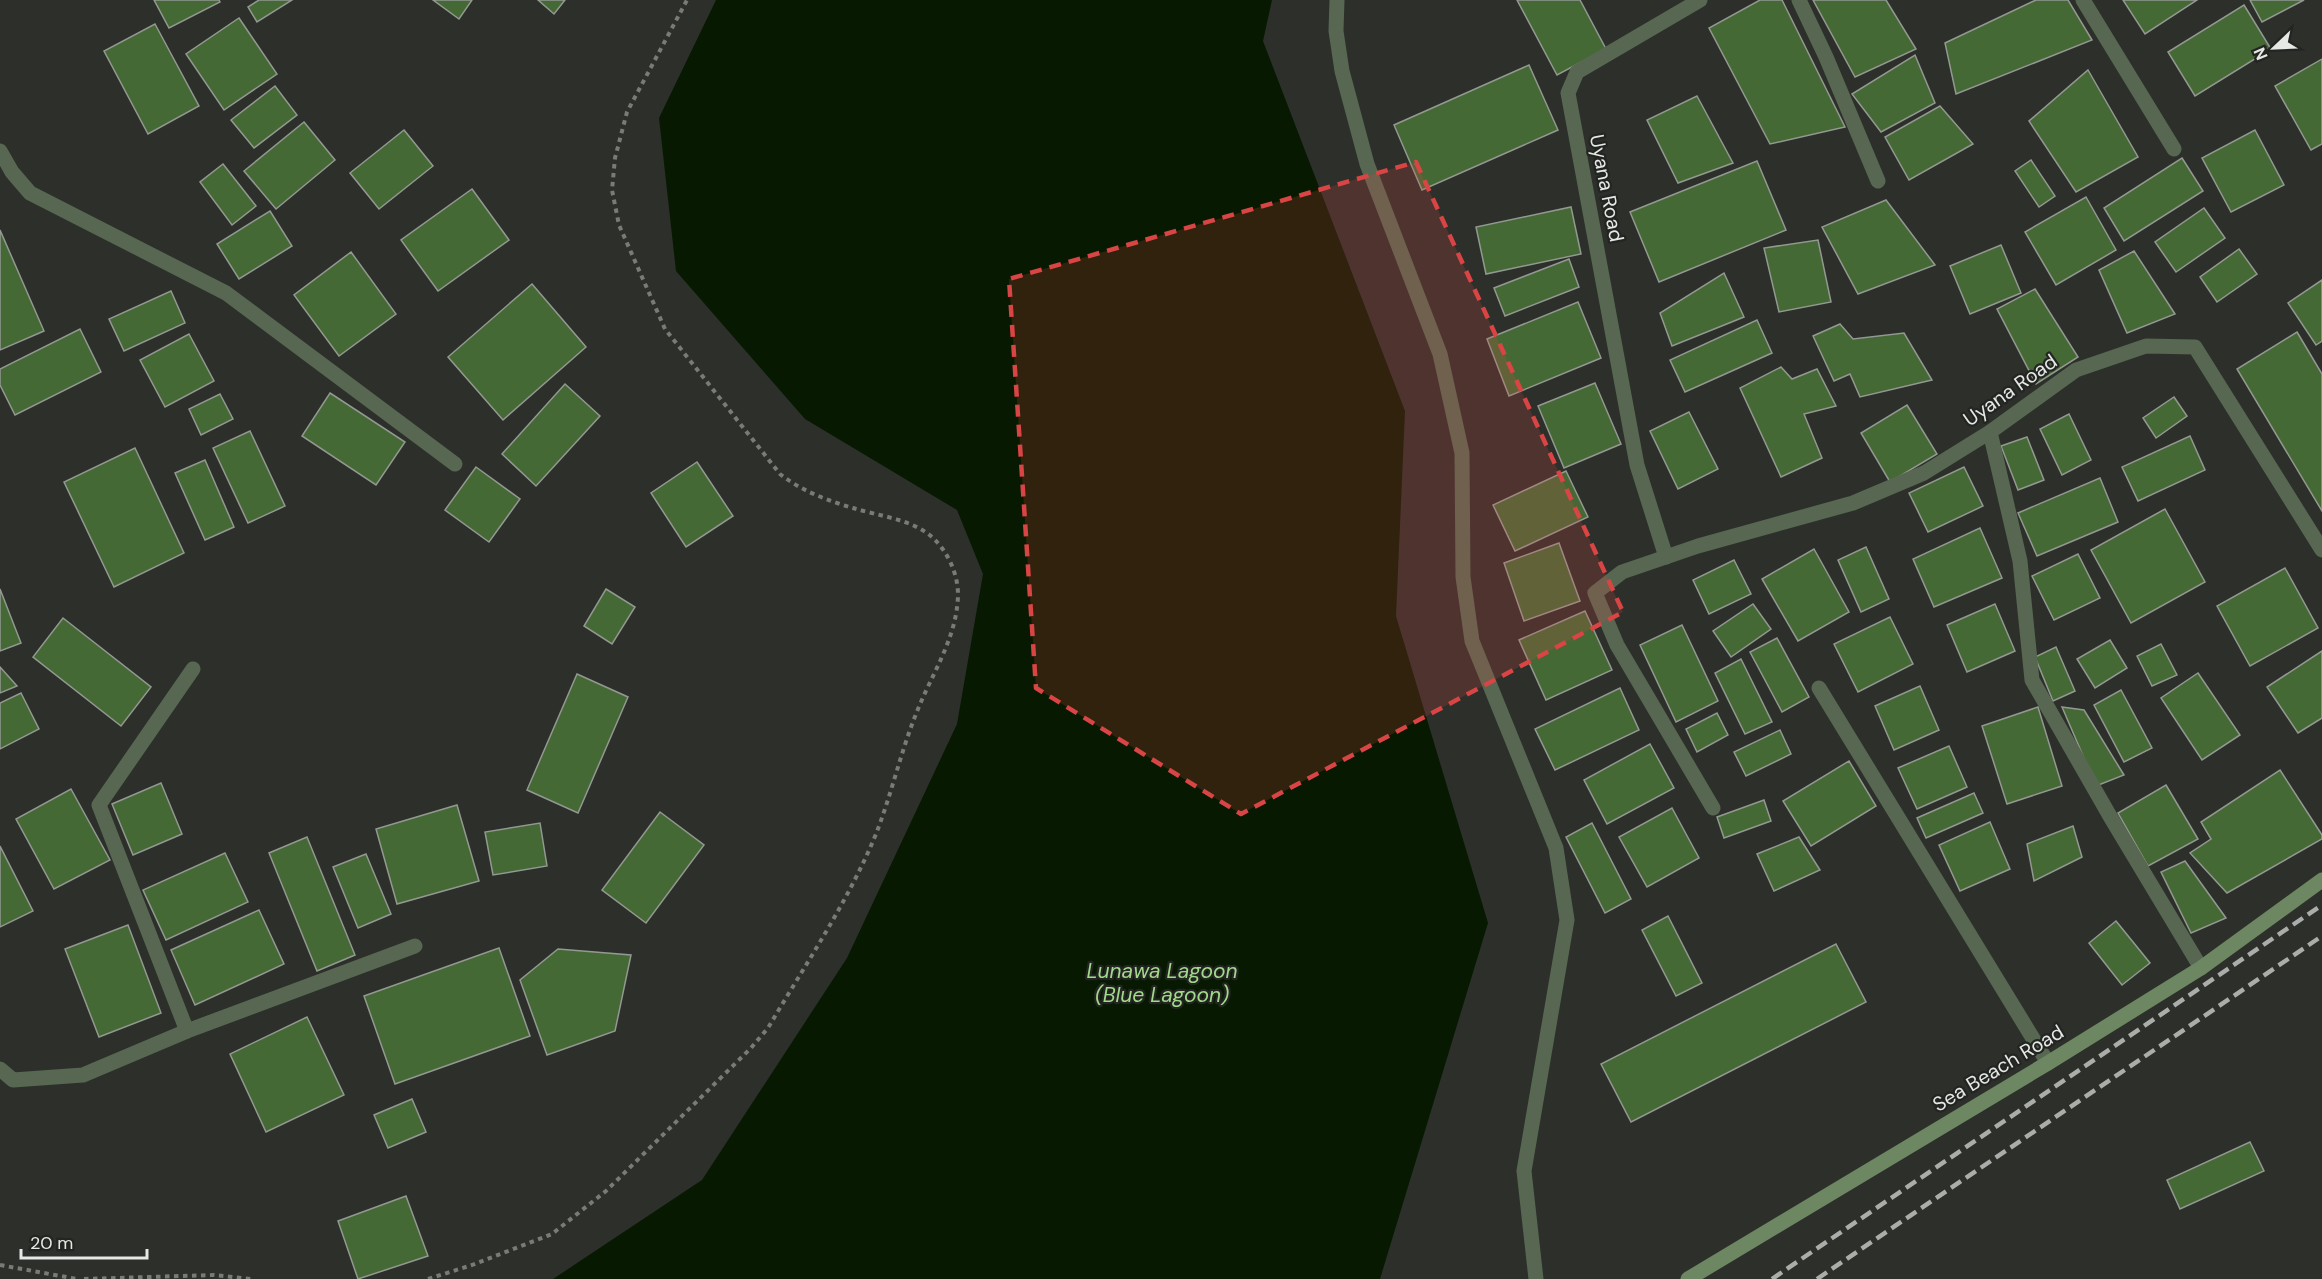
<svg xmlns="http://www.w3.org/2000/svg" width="2322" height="1279" font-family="'DM Sans',sans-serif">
	<rect width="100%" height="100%" fill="#2c2f2a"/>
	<polygon fill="#081901" points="716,0 1272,0 1263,41 1405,411 1396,616 1488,923 1380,1279 553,1279 702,1180 847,958 957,724 983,574 957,510 805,419 676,271 659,118"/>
	<g fill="#456935" stroke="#949892" stroke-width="1.5">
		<polygon points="154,0 219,0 220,2 169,28"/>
		<polygon points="259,0 292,0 257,22 248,7"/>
		<polygon points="433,0 472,0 459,19"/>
		<polygon points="538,0 565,0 554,14"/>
		<polygon points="1517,0 1580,0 1606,49 1557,75"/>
		<polygon points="1760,0 1782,0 1845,127 1770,144 1709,28"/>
		<polygon points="1813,0 1886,0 1916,49 1855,77"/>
		<polygon points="2036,0 2068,0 2092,40 1956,94 1945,43"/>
		<polygon points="2123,0 2197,0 2145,34"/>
		<polygon points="2250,0 2304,0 2262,22"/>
		<polygon points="2244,5 2271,49 2195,96 2168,52"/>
		<polygon points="239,18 277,74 224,110 186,54"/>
		<polygon points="155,24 199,106 148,134 104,51"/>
		<polygon points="1915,55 1935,103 1881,132 1852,94"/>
		<polygon points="2322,59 2322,144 2311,150 2275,86"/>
		<polygon points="1529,65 1558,130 1422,190 1394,125"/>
		<polygon points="2088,70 2138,157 2076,192 2029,121"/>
		<polygon points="275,86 297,115 254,148 231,120"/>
		<polygon points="1697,96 1733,163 1678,183 1647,120"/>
		<polygon points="1940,106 1973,144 1909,180 1885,137"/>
		<polygon points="304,122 335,160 276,209 244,171"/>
		<polygon points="404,130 433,166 379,209 350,173"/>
		<polygon points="2255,130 2284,185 2231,212 2202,158"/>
		<polygon points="2182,158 2203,191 2124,241 2104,208"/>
		<polygon points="2031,160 2055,196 2039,207 2015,171"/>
		<polygon points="1757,161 1786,230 1659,282 1630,212"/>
		<polygon points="223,164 256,206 232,225 200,182"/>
		<polygon points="472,189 509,240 438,291 401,240"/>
		<polygon points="2086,197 2116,250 2056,285 2025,232"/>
		<polygon points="1886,200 1935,265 1858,294 1822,227"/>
		<polygon points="1571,207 1581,254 1486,274 1476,227"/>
		<polygon points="2204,208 2225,238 2176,272 2155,242"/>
		<polygon points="270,211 292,246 239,279 217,244"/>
		<polygon points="0,230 44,331 0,350"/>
		<polygon points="1818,240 1831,302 1779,312 1764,248"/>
		<polygon points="2001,245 2021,293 1970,314 1950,266"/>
		<polygon points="2239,249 2257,274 2217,302 2200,277"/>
		<polygon points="2134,251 2175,314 2127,333 2099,270"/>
		<polygon points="351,252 396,314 339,356 294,295"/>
		<polygon points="1569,259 1579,287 1505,316 1494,288"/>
		<polygon points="1724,273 1744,317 1672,346 1660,313"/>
		<polygon points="2322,280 2322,341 2316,345 2288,303"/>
		<polygon points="532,284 586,347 503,420 448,357"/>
		<polygon points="2035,289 2078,357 2036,384 1997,309"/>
		<polygon points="171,291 185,323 124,351 109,319"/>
		<polygon points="1578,302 1601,358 1509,396 1487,339"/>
		<polygon points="1757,320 1772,353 1685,392 1670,360"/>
		<polygon points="1840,324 1853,339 1904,333 1932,380 1860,397 1850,374 1834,381 1813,336"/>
		<polygon points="80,329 101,372 15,415 0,385 0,369"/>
		<polygon points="2297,332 2322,374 2322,511 2237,369"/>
		<polygon points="189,334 214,381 165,407 140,360"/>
		<polygon points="1781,367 1792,379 1817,369 1836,406 1804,414 1822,458 1781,477 1740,388"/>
		<polygon points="1595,383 1621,444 1564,468 1538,406"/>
		<polygon points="565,384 600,416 536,486 502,454"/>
		<polygon points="330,393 405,442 376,485 302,436"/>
		<polygon points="220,394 233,419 201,435 189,409"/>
		<polygon points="2174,397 2187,416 2156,438 2143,418"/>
		<polygon points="1907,405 1937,454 1890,482 1861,433"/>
		<polygon points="1689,412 1718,469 1678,489 1650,431"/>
		<polygon points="2069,414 2091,460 2062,475 2040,429"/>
		<polygon points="250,431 285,506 248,523 213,448"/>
		<polygon points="2190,436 2205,470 2138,501 2122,467"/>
		<polygon points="2027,437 2044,480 2018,490 2001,446"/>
		<polygon points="135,448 184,553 114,587 64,482"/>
		<polygon points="205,460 234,527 205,540 175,473"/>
		<polygon points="697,462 733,516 686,547 651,493"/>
		<polygon points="476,467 520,499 489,542 445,510"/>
		<polygon points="1964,467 1983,506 1928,532 1909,493"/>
		<polygon points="1566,471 1588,517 1515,551 1493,505"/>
		<polygon points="2100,478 2118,522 2037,556 2018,513"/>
		<polygon points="2165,509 2205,582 2131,623 2091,550"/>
		<polygon points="1980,528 2002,578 1934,607 1913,559"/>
		<polygon points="1559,543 1580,601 1524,621 1504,563"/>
		<polygon points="1866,547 1889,599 1861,612 1838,560"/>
		<polygon points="1814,549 1849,612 1798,641 1762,579"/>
		<polygon points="2078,554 2100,598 2054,620 2032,576"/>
		<polygon points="1734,560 1751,594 1709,614 1693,580"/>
		<polygon points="2285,568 2318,628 2250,666 2217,606"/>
		<polygon points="0,589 21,643 0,651"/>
		<polygon points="606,589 635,607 612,644 584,626"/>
		<polygon points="1753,604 1771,629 1731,657 1713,631"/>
		<polygon points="1995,604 2015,651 1967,672 1947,625"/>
		<polygon points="1585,611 1612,670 1546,700 1519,640"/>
		<polygon points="1890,617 1913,664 1858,692 1834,644"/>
		<polygon points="63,618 151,687 121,726 33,657"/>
		<polygon points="1682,625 1718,701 1676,722 1640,645"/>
		<polygon points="1777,638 1809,697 1782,712 1750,652"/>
		<polygon points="2110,640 2127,668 2095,688 2077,659"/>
		<polygon points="2161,644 2177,675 2152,686 2137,656"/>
		<polygon points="2056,647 2075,691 2053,701 2035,657"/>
		<polygon points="2322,651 2322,718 2298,733 2267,687"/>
		<polygon points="1741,659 1772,722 1745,734 1715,673"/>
		<polygon points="0,667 17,686 0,693"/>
		<polygon points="2198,673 2240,735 2202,760 2161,698"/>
		<polygon points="577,674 628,697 578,813 527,790"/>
		<polygon points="1920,686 1939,730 1894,750 1875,706"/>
		<polygon points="1620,688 1639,730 1555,770 1535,729"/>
		<polygon points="2121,690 2152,748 2124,762 2094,705"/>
		<polygon points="21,693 39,729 0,749 0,703"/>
		<polygon points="2038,707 2062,786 2007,804 1982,726"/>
		<polygon points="2062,707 2084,710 2124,775 2096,786"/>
		<polygon points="1717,713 1728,735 1697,752 1686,729"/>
		<polygon points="1780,730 1791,754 1746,776 1734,752"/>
		<polygon points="1650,744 1674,788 1607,824 1584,780"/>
		<polygon points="1949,746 1967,787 1917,809 1898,768"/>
		<polygon points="1849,761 1876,806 1811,846 1783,801"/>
		<polygon points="2280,770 2322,835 2322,839 2227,893 2190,853 2211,839 2201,822"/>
		<polygon points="161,783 182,834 133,855 112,804"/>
		<polygon points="2166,785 2198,839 2148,866 2118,813"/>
		<polygon points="71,789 110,860 54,889 16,819"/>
		<polygon points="1974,793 1983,813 1926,838 1917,818"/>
		<polygon points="1764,800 1771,821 1724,838 1717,817"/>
		<polygon points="457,805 479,881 397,904 376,829"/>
		<polygon points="1672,808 1699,858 1647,887 1619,837"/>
		<polygon points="660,812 704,845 646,923 602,890"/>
		<polygon points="1990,822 2010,869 1960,891 1939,845"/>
		<polygon points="540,823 547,866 493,875 485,832"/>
		<polygon points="1592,823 1631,899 1605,913 1566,837"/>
		<polygon points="2073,826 2082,857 2034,881 2027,844"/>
		<polygon points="307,837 355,955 317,971 269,853"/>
		<polygon points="1799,837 1820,870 1774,891 1757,854"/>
		<polygon points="0,846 33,911 0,927"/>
		<polygon points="225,853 248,902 166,940 143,890"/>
		<polygon points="366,854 391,914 358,928 333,867"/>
		<polygon points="2185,861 2226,918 2191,933 2161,872"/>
		<polygon points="259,910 284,964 195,1005 171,950"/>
		<polygon points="1668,916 1702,983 1676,996 1642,930"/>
		<polygon points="2116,921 2150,963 2122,985 2089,943"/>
		<polygon points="128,925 161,1013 99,1037 65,949"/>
		<polygon points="1836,944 1866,1002 1631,1122 1601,1064"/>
		<polygon points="499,948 530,1036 395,1084 364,996"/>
		<polygon points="558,949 631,955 615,1031 547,1055 520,980"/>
		<polygon points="307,1017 344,1095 266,1132 230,1054"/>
		<polygon points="412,1099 426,1132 388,1148 374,1115"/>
		<polygon points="2250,1142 2264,1171 2180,1209 2167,1180"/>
		<polygon points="406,1196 428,1256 358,1279 338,1221"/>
	</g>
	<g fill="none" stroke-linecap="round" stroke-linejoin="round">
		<g stroke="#797b77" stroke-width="4" stroke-dasharray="4.5 4.5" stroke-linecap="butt">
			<polyline points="0,1265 77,1279"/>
			<polyline points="84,1279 214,1275 251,1279"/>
			<path d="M 428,1279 L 472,1265 L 552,1234 L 606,1191 L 751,1048 L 768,1028 C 805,965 848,902 876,834 C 892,793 901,750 918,709 C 933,672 957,637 958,595 C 958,574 948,552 933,538 C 913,519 878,516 853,508 C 828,501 800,490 780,474 L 665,329 L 619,225 L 612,190 L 615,158 L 627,112 L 687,0"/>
		</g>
		<g stroke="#576751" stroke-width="15">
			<polyline points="1337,0 1336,31 1342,71 1367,164 1440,354 1462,453 1463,577 1472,641 1556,848 1567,920 1524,1171 1536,1279"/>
			<polyline points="1799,0 1826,57 1878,181"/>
			<polyline points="2083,0 2174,149"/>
			<polyline points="0,151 12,172 30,193 226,293 455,464"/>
			<polyline points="1990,432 2020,561 2032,680 2111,818 2201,968"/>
			<polyline points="1666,557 1637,465 1568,93 1577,72 1700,0"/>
			<polyline points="1819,688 2048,1063"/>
			<polyline points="1713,808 1617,645 1595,593 1622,572 1698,546 1853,503 1924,473 1990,432 2076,370 2146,346 2195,347 2322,550"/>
			<polyline points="187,1031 99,805 193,669"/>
			<polyline points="0,1069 13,1080 83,1075 187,1031 415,946"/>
		</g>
		<polyline stroke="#6e8763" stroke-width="15" points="1688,1279 2048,1063 2201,968 2322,880"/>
		<g stroke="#abadaa" stroke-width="4.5" stroke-dasharray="12 6" stroke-linecap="butt">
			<polyline points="1772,1279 2322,905"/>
			<polyline points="1817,1279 2322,936"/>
		</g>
	</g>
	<path fill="#d84544" fill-opacity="0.2" stroke="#d84544" stroke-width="4.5" stroke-dasharray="12 8" stroke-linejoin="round" d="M 1416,162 L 1623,612 L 1241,814 L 1036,688 L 1009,279 Z"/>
	<g text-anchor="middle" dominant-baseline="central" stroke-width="4.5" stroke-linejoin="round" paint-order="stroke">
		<g font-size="20" fill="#e6e8e5" stroke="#222521">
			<text transform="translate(1607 188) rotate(79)">Uyana Road</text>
			<text transform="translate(2010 390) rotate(-35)">Uyana Road</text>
			<text transform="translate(1998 1068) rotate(-31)">Sea Beach Road</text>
		</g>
		<g font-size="21" font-style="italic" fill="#a3d98b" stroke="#222521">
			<text x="1162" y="971">Lunawa Lagoon<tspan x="1162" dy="24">(Blue Lagoon)</tspan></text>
		</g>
	</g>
	<g transform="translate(2274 48) rotate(247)" stroke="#222521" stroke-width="4.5" paint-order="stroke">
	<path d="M0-4.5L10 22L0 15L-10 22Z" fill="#e6e8e5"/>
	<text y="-9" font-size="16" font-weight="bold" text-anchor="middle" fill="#e6e8e5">N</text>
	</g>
	<path d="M21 1249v9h126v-9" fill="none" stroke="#e6e8e5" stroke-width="3"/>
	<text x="30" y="1249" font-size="18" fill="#e6e8e5" stroke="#222521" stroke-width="4.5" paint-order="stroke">20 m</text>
</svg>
